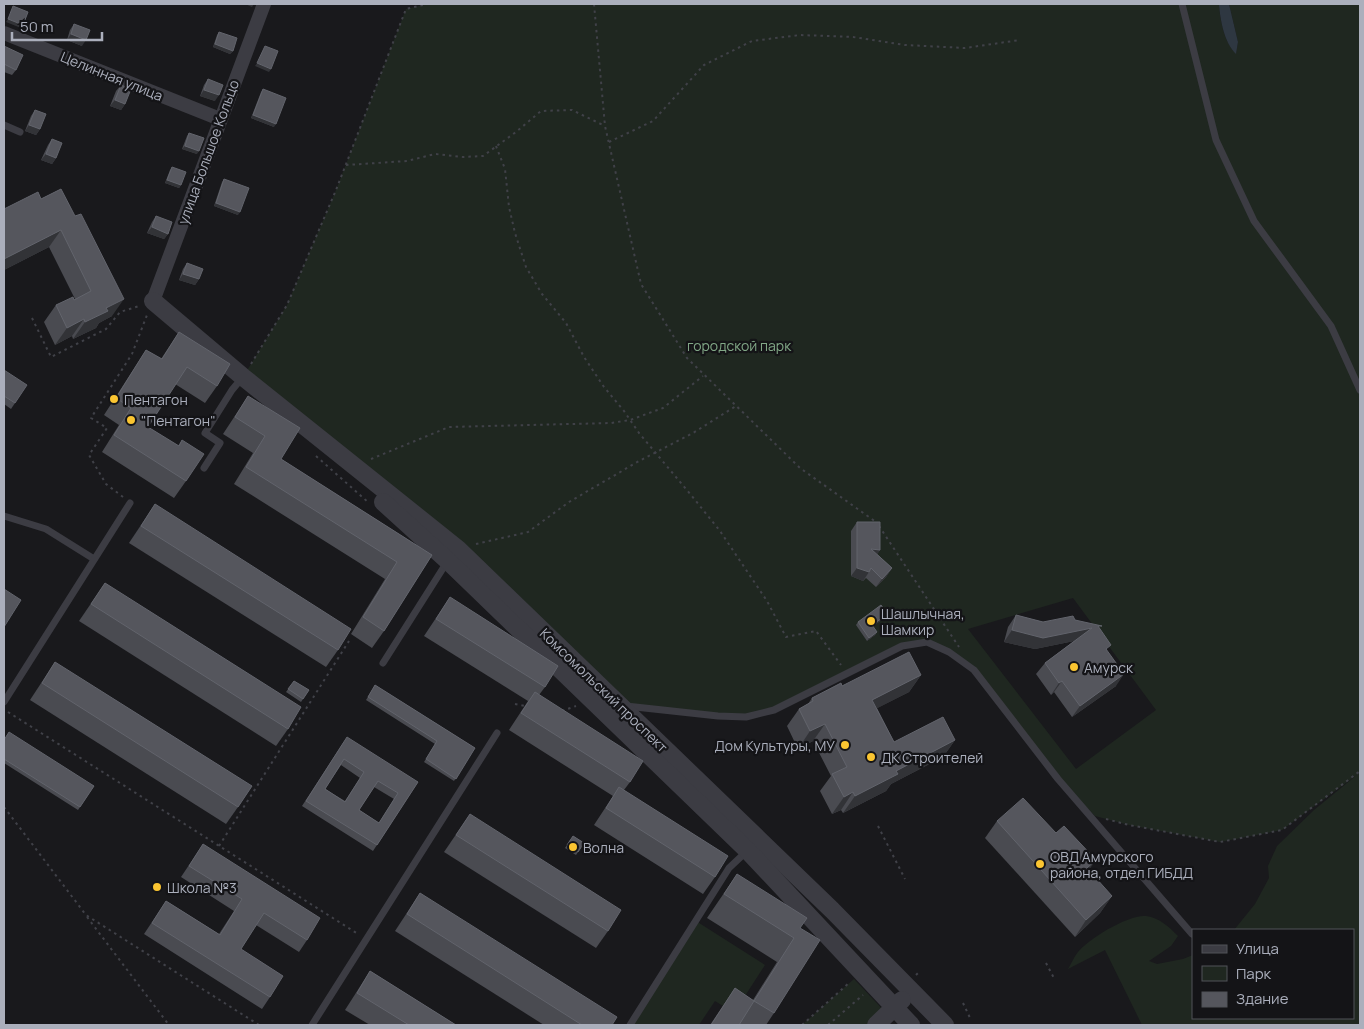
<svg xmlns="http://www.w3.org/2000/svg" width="1364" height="1029" font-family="Manrope,sans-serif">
	<rect width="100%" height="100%" fill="#19191c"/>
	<g fill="#1f2720" fill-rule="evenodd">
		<path d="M 427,4 L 1219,4 C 1220,19 1224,43 1236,53 L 1238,42 L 1229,4 L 1360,4 L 1360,1025 L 1142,1025 L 1105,950 L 1068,969 C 1071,964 1074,957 1078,952 C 1088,939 1129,914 1146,916 C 1160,918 1169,927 1178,936 L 1171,946 L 1149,961 L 1157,964 L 1183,959 L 1193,955 L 1193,1018 L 1353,1018 L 1353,930 L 1234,930 L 1255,904 L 1269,878 L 1268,866 L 1277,846 L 1314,810 L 1358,774 L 1282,830 L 1220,842 L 1129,825 L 1095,816 L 1058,779 L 974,670 L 927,642 L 902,646 L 774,710 L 746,717 L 621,706 L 243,377 L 287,305 L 336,190 L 406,9 ZM 1073,598 L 1156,710 L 1076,769 L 968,629 Z"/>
		<polygon points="696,921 765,965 734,1013 715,1001 699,1025 630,1025"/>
		<polygon points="854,979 887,1014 876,1025 802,1025"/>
	</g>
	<path fill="#2e3741" d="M 1219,4 L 1229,4 L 1238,42 L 1236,54 C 1224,43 1220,19 1219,4 Z"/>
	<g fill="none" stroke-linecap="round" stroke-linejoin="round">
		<g stroke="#404148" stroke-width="2" stroke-dasharray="2.5 4" stroke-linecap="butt">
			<polyline points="594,4 605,126 641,284 687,358 800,468 876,522"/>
			<polyline points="609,142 653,121 704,65 752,41 800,35 853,37 905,45 965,48 1020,40"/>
			<polyline points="496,146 505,169 509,207 515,233 526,267 542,294 566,323 584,357 604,387 624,411 639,433 691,495 720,531 767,601 786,637 816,631 841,665"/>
			<polyline points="346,165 407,161 435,154 463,157 483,156 516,132 541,111 572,110 605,126"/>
			<polyline points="32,318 51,357 106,329 120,312 139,306"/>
			<polyline points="251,364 287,305 336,190 406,9 427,4"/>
			<polyline points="316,456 369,503"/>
			<polyline points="371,459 449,427 611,423 630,420 663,408 703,376"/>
			<polyline points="123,497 106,484 89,455 107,428 91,418 132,354 147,315"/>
			<polyline points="879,526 959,647"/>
			<polyline points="476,544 528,532 569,502 639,461 693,433 736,406"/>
			<polyline points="515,704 525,706"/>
			<polyline points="562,711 576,706"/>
			<polyline points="8,712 358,934"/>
			<polyline points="4,807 86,915 259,1025"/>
			<polyline points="1106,819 1129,825 1220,842 1282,830 1360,771"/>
			<polyline points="878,826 905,879"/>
			<polyline points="219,846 349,641"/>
			<polyline points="87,917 169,1025"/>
			<polyline points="1046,963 1055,980"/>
			<polyline points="916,975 920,971"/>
			<polyline points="963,1003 971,1020"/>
			<polyline points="802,1025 850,982"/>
			<polyline points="828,1025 863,995"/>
		</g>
		<g stroke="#3c3c43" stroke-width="7">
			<polyline points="1182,4 1216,140 1254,221 1331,326 1360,390"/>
			<polyline points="4,125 20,132"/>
			<polyline points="204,468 220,443 205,433 232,390 242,378"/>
			<polyline points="4,516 46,529 94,559"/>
			<polyline points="383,663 447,562"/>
			<polyline points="4,702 130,503"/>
			<polyline points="626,706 718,716 746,717 774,710 902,646 927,642 949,652 974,670 1058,779 1192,934"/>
			<polyline points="312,1025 497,733"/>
			<polyline points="630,1025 729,868 747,851"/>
		</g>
		<g stroke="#3c3c43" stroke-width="14">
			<polyline points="4,33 220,119"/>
			<polyline points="153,301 264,4"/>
		</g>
		<g stroke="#3c3c43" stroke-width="18">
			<polyline points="153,301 243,377 458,549 832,910 945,1025"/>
			<polyline points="383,502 448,561 748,851 911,1025"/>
			<polyline points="876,1025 902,1000"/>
		</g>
	</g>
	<g fill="#4a4b51" fill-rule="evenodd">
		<polygon points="74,24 82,46 67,40 70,30"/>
		<polygon points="219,32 233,51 230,54 213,47 217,35"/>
		<polygon points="4,46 16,70 12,75 4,72"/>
		<polygon points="208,79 215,101 200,96 204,85"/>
		<polygon points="121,85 125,104 121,110 110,106 116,91"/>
		<polygon points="263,89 274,127 251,118 261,92"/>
		<polygon points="35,110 40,129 36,135 25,131 31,116"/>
		<polygon points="189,133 197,154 182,149 187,136"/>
		<polygon points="52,139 56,158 52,164 41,160 48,145"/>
		<polygon points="172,167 181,185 179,188 165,183 170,170"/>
		<polygon points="224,179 238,215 214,206 222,182"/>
		<polygon points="61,189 112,316 99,323 96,328 73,339 72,336 55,345 44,322 56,305 75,299 49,247 4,270 4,209 41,199"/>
		<polygon points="156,216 168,234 164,239 147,233 152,222"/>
		<polygon points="187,263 199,279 195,285 179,280 183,269"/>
		<polygon points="179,332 217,386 205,403 175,384 148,427 178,446 182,440 186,481 174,498 102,452 119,425 104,415 135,367 146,350 161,359"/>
		<polygon points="4,370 15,403 11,409 4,404"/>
		<polygon points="248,396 281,459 432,555 384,631 372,648 351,634 385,579 234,484 253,453 223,434"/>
		<polygon points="155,504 338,650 326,667 129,543"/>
		<polygon points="857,522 880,550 877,554 892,568 886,577 876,587 866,578 863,581 851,576 851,531"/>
		<polygon points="105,583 288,729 276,746 79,621"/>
		<polygon points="450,597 545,687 539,695 630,782 624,790 715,877 703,894 594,825 613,796 509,730 528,701 424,636"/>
		<polygon points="888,614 886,617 873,626 877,632 875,635 867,641 856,625 858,622"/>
		<polygon points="1016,615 1043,622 1075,620 1100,629 1107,651 1116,686 1072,717 1054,692 1051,695 1036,674 1045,663 1074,641 1035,649 1004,642 1008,627"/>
		<polygon points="55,662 238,807 226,824 30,700"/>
		<polygon points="921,675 909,692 877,708 894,742 955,740 943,757 891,784 886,791 843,813 841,810 832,814 820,791 831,776 813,741 798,749 787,726 799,709 808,704 812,698 842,686"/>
		<polygon points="294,681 309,690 301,702 286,692"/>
		<polygon points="375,685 475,748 454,781 424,762 435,744 366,700"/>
		<polygon points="4,740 94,786 78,810 4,763"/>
		<path d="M 343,743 L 418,782 L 373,851 L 302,806 ZM 341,765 L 360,778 L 345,801 L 325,789 ZM 374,787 L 394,799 L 379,823 L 359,810 Z"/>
		<polygon points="470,814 608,931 596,948 444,852"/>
		<polygon points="997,821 1112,896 1100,913 1075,937 985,838"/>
		<polygon points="573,836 584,843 576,855 565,848"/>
		<polygon points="203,844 307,940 299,952 256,925 241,949 270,997 262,1009 144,934 166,901 219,934 234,911 181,877"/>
		<polygon points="737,874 800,928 774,1013 766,1025 710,1025 735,988 753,1000 777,962 707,918"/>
		<polygon points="420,893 612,1025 544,1025 395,931"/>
		<polygon points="370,971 456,1025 370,1025 345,1010"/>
	</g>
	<g fill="#323337">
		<polygon points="245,4 254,4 252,7"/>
		<polygon points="8,19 23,25 21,28 6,22"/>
		<polygon points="71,34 86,40 82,46 67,40"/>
		<polygon points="215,44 233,51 230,54 213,47"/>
		<polygon points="257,63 271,69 269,72 255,66"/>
		<polygon points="204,90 219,95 215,101 200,96"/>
		<polygon points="115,100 125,104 121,110 110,106"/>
		<polygon points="253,115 276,124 274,127 251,118"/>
		<polygon points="29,125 40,129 36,135 25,131"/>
		<polygon points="185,146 199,151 197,154 182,149"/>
		<polygon points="46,154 56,158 52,164 41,160"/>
		<polygon points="167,180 181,185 179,188 165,183"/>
		<polygon points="216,203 240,212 238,215 214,206"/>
		<polygon points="152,227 168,234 164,239 147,233"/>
		<polygon points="61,230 49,247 4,270 4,259"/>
		<polygon points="183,274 199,279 195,285 179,280"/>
		<polygon points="124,299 112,316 99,323 96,328 73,339 85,322 106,308"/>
		<polygon points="84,319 72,336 55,345 67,328"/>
		<polygon points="871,549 880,550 874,559"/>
		<polygon points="857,568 869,572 863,581 851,576"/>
		<polygon points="892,568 886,577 876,587 882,579"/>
		<polygon points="888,614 886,617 870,628 872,625"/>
		<polygon points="1092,628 1084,639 1035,649 1004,642 1012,630"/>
		<polygon points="877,632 875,635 867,641 869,638"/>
		<polygon points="1124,674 1116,686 1072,717 1080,706"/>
		<polygon points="921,675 909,692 860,717 872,700"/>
		<polygon points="1062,681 1054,692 1051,695 1059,683"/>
		<polygon points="825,724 813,741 798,749 810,731"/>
		<polygon points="955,740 943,757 891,784 886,791 843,813 855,796 896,771"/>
		<polygon points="853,792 841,810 832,814 844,797"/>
		<polygon points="1096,860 1084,877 1087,868"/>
		<polygon points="1112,896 1100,913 1075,937 1086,920"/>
	</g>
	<g fill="#55565d" stroke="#62646c" fill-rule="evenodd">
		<polygon points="13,6 28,12 23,25 8,19"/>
		<polygon points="74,24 90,30 86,40 71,34"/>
		<polygon points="219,32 237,38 233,51 215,44"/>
		<polygon points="4,46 23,55 16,70 4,64"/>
		<polygon points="265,46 278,51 271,69 257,63"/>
		<polygon points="208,79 223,85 219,95 204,90"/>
		<polygon points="121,85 131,89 125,104 115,100"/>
		<polygon points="263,89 286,98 276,124 253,115"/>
		<polygon points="35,110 46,114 40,129 29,125"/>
		<polygon points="189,133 204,138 199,151 185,146"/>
		<polygon points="52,139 62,143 56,158 46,154"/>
		<polygon points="172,167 186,172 181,185 167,180"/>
		<polygon points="224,179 249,188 240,212 216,203"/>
		<polygon points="61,189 75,216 81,214 124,299 106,308 108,311 85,322 84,319 67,328 56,305 73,297 74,300 91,291 61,230 4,259 4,209 38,192 41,199"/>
		<polygon points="156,216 172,222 168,234 152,227"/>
		<polygon points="187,263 203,269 199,279 183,274"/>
		<polygon points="179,332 230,364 217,386 187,367 148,427 179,446 182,440 204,454 186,481 114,435 131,408 116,398 146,350 162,359"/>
		<polygon points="4,370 27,385 15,403 4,396"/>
		<polygon points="248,396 300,428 281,459 432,555 384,631 363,617 397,562 246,467 265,436 235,417"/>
		<polygon points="155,504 351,629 338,650 141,526"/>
		<polygon points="857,522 880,522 880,550 871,549 892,568 882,579 871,568 869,572 857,568"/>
		<polygon points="105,583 301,707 288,729 91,604"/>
		<polygon points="4,589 21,600 4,627"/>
		<polygon points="450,597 558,666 545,687 436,619"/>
		<polygon points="881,605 888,614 872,625 877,632 869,638 858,622"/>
		<polygon points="1016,615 1043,622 1073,616 1075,620 1102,626 1098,626 1111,645 1106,649 1124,674 1080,706 1062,681 1059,683 1045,663 1092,628 1043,638 1012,630"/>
		<polygon points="909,652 921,675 872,700 894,742 943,717 955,740 896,771 898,774 855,796 853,792 844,797 832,774 847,767 825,724 810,731 799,709 813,701 812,698 841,683 842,686"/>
		<polygon points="55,662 252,786 238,807 42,683"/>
		<polygon points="294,681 309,690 303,699 288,689"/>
		<polygon points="375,685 475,748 456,779 426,759 437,741 368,697"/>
		<polygon points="535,692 643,761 630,782 521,713"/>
		<polygon points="9,732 94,786 80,807 4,759 4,740"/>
		<path d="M 347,737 L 418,782 L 377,845 L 306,801 ZM 344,759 L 364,772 L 345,802 L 325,789 ZM 378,781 L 398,793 L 379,823 L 359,810 Z"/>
		<polygon points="619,787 728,856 715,877 606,808"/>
		<polygon points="1023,798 1056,833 1064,826 1096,860 1087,868 1112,896 1086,920 997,821"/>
		<polygon points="470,814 621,910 608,931 456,835"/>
		<polygon points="573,836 584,843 578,852 567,845"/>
		<polygon points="203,844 320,918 307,940 264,913 241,949 283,976 270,997 152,923 166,901 220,935 242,899 189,866"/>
		<polygon points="737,874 807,918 800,928 820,940 774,1013 754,1001 794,938 724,894"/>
		<polygon points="420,893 617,1017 612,1025 582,1025 407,914"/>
		<polygon points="370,971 456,1025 409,1025 357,993"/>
		<polygon points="735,988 754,1001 739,1025 711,1025"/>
	</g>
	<g fill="#fbc531" stroke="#141417" stroke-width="2">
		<circle cx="114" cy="399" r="5"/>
		<circle cx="131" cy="420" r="5"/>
		<circle cx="871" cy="621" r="5"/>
		<circle cx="1074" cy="667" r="5"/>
		<circle cx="845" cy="745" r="5"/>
		<circle cx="871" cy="757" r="5"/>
		<circle cx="573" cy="847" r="5"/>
		<circle cx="1040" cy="864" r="5"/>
		<circle cx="157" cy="887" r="5"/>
	</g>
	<g text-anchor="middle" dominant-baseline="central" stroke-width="4.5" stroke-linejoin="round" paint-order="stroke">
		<g font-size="14" fill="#abafbc" stroke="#141417">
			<text transform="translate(112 76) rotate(22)">Целинная улица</text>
			<text transform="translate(208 152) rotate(-70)">улица Большое Кольцо</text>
			<text transform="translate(604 690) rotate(44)">Комсомольский проспект</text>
		</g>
		<g font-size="14" fill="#81a786" stroke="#141417">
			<text x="739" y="345">городской парк</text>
		</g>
		<g font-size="14" fill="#abafbc" stroke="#141417" text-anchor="start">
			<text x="124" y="399">Пентагон</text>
			<text x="141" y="420">"Пентагон"</text>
			<text x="881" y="613">Шашлычная,<tspan x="881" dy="16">Шамкир</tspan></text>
			<text x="1084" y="667">Амурск</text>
			<text x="835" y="745" text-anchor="end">Дом Культуры, МУ</text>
			<text x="881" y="757">ДК Строителей</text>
			<text x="583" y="847">Волна</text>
			<text x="1050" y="856">ОВД Амурского<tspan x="1050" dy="16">района, отдел ГИБДД</tspan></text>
			<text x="167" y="887">Школа №3</text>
		</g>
	</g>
	<rect width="1364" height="1029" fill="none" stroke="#abafbc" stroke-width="10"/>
	<rect x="1192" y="929" width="162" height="90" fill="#141417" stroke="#505259"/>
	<rect x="1202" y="945" width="25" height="8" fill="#3c3c43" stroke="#505259"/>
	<text x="1236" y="954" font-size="15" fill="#abafbc">Улица</text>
	<rect x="1202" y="966" width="25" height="15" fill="#1f2720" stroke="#505259"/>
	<text x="1236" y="979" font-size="15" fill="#abafbc">Парк</text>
	<rect x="1202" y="992" width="25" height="15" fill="#55565d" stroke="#505259"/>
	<text x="1236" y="1004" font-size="15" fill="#abafbc">Здание</text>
	<path d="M12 32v8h90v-8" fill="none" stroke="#abafbc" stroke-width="2.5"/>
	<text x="20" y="32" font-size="15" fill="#abafbc" stroke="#141417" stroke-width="4" paint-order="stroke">50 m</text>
</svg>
